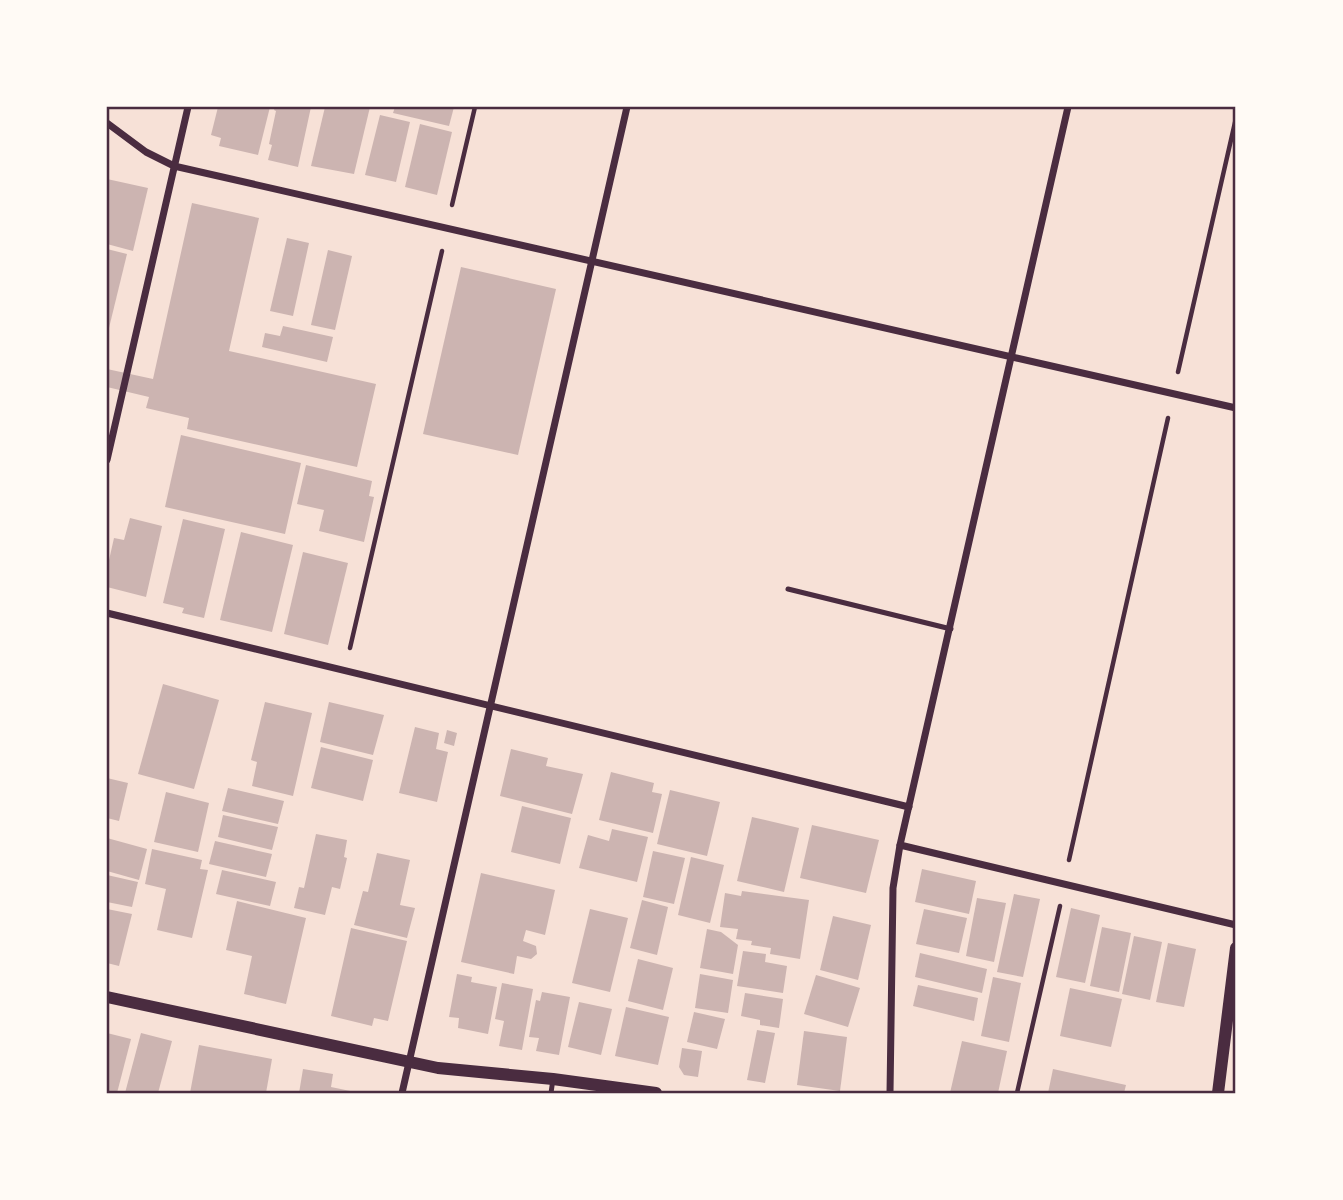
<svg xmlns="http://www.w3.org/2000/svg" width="1343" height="1200" font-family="'Noto Sans',sans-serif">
	<rect width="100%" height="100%" fill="#f7e1d7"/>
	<g fill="#ccb4b1">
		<polygon points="218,107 270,107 258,155 219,146 221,138 211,135"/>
		<polygon points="275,107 311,107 298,167 268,160 272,145 269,144 276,111 274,110"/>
		<polygon points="325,107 370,107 354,174 311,166"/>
		<polygon points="395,107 454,107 449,126 393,113"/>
		<polygon points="380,115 410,122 396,182 365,175"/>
		<polygon points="420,124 452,132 437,195 405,187"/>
		<polygon points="107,179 148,188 133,251 107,244"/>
		<polygon points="192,203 259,218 229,351 376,384 357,467 187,429 189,418 146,408 149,397 107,387 107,369 153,379"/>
		<polygon points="287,238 309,243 293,316 270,311"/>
		<polygon points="107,249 127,254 108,332 107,332"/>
		<polygon points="328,250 352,256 335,330 311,325"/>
		<polygon points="461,267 556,289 518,455 423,434"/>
		<polygon points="283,326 333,337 327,362 262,347 265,333 280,336"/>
		<polygon points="181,435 301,463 285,534 165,507"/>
		<polygon points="306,465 372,481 369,496 374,497 364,542 319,531 324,510 297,504"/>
		<polygon points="130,518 162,526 146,597 107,587 107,569 114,538 124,540"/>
		<polygon points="183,519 225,529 204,618 182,613 184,608 163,603"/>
		<polygon points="241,532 293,545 272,632 220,620"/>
		<polygon points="303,552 348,563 328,645 284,634"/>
		<polygon points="163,684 219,700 194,789 138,774"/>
		<polygon points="265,702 312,713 293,796 252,786 257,762 251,760"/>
		<polygon points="329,702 384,715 373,755 320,742"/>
		<polygon points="415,727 439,733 436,749 448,752 437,802 399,793"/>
		<polygon points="447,730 457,733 454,746 444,743"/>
		<polygon points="321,747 373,760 363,801 311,788"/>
		<polygon points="511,749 548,758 546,766 583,774 572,814 500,796"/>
		<polygon points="611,772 654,783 652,792 662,794 653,833 599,820"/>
		<polygon points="107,778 128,783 119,821 107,818"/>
		<polygon points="228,788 284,801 278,824 222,811"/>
		<polygon points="670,790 720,802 707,856 657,844"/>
		<polygon points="166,792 209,803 198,852 154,842"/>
		<polygon points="522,806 571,818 560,864 511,852"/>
		<polygon points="223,815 278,827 272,850 218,837"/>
		<polygon points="752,817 799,828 784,892 737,881"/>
		<polygon points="812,825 879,840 866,893 800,878"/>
		<polygon points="612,829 648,837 637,882 579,868 588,835 609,841"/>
		<polygon points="316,834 347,840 344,857 347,858 340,889 332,887 325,915 294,908 299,887 304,888"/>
		<polygon points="107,838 147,849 139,880 107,871"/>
		<polygon points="215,841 272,854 266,877 209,864"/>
		<polygon points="152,849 202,860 200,869 208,870 192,938 157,930 166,889 145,884"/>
		<polygon points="653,851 685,858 674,904 643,897"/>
		<polygon points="377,853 410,860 400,905 415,908 407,938 354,925 363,891 368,892"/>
		<polygon points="691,857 724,865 710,923 678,915"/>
		<polygon points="922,869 976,881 969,914 915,902"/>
		<polygon points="222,870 276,882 270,906 216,894"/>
		<polygon points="481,873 555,890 545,935 526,930 523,941 536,946 537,954 531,959 517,956 514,974 461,962"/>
		<polygon points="107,875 138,882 132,907 107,902"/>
		<polygon points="742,891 809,900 800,959 770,954 771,948 751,945 752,941 736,939 738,929 720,927 725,893 741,896"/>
		<polygon points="1014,894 1040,899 1023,977 997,972"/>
		<polygon points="977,898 1006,903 994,962 966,956"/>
		<polygon points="642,900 668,907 657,955 630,948"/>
		<polygon points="237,901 306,918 286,1004 244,994 252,956 226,950"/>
		<polygon points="1071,908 1100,915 1085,983 1056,977"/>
		<polygon points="107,909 132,914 119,966 107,963"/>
		<polygon points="590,909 628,918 610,992 572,983"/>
		<polygon points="924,909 967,918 959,953 916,944"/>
		<polygon points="833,916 871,925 858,980 820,970"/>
		<polygon points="1102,927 1131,933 1119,992 1090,986"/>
		<polygon points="351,928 407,941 388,1021 374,1018 372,1026 331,1016"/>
		<polygon points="707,929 721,932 738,945 733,974 700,968"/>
		<polygon points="1134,936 1162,942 1150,1000 1122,994"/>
		<polygon points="1168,943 1196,949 1184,1007 1156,1002"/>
		<polygon points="743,951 766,954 765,962 787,966 783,993 737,986"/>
		<polygon points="920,953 987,969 982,993 915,977"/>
		<polygon points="638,959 673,968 663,1010 628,1001"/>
		<polygon points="457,974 472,977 471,982 497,987 488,1034 458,1028 459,1018 449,1017"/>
		<polygon points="700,974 733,980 728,1013 695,1008"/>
		<polygon points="816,975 860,988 848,1027 804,1014"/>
		<polygon points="993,977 1021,983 1009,1042 981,1036"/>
		<polygon points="502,983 533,989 522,1050 499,1046 504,1021 495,1019"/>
		<polygon points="918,985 978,998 974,1021 913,1006"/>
		<polygon points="1070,988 1122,999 1111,1047 1060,1036"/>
		<polygon points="542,992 570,997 559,1055 536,1051 539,1038 529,1037 536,1000 540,1001"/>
		<polygon points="745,993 783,999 779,1028 760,1025 760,1020 741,1016"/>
		<polygon points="579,1002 612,1009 601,1055 568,1047"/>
		<polygon points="626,1007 669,1017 658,1065 615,1056"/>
		<polygon points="694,1012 725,1019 717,1049 687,1042"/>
		<polygon points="757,1030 775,1033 765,1083 747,1080"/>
		<polygon points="804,1031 847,1037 840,1091 797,1085"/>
		<polygon points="107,1033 131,1039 117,1093 107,1093"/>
		<polygon points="141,1033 172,1041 158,1093 125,1093"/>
		<polygon points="962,1041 1007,1051 998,1093 950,1093"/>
		<polygon points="199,1045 272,1059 266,1093 190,1093"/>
		<polygon points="682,1048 702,1051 698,1077 684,1075 679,1067"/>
		<polygon points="303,1069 333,1074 331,1087 360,1093 299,1093"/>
		<polygon points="1053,1069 1126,1085 1124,1093 1048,1093"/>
	</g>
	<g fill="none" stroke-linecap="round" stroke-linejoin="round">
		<g stroke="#4a2c40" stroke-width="4.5">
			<polyline points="452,205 475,107"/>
			<polyline points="1178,372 1236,118"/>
			<polyline points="350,648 442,251"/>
			<polyline points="1069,860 1168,418"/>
			<polyline points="1017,1093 1060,906"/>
		</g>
		<g stroke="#4a2c40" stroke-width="5">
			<polyline points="788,589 951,629"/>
			<polyline points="551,1093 553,1079"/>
		</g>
		<g stroke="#4a2c40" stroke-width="7">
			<polyline points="107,123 146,152 174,166 1236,408"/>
			<polyline points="107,460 188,107"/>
			<polyline points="107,613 909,807"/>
			<polyline points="900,845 1236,925"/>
			<polyline points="402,1093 627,107"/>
			<polyline points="890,1093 893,888 900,845 1068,107"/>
		</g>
		<g stroke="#4a2c40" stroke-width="12">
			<polyline points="107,997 438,1068 553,1079 656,1093"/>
			<polyline points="1218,1093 1236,948"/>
		</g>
	</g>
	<rect width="1343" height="1200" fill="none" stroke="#fffaf5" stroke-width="217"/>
	<rect x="108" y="108" width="1126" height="984" fill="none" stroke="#4a2c40" stroke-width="2.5"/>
</svg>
